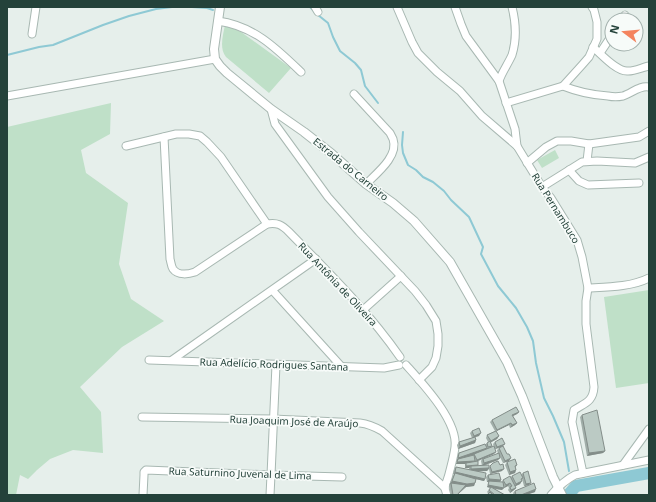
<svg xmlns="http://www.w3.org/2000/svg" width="656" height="502" font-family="'Noto Sans',sans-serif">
	<rect width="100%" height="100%" fill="#e6efeb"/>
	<g fill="#bfe0c8">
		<path d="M 225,25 L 241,32 L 291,68 L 269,93 L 226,57 C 219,48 223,35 225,25 Z"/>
		<polygon points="111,103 110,134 81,150 86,173 128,203 119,264 131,299 164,321 122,347 80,387 101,412 103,453 73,450 50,459 37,470 28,479 20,475 16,495 7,495 7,127"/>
		<polygon points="555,150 559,158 542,168 537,160"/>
		<polygon points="649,290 649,383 616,388 604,297"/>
	</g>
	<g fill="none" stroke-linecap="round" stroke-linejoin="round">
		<g stroke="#8ec9d4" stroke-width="2">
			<polyline points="192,7 207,8 213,10"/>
			<polyline points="310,7 315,12"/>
			<polyline points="318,15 328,23 333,37 340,51 355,63 361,70 365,86 378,103"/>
			<polyline points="7,55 39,47 53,45 103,25 129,16 156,9 172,7"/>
			<polyline points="403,132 402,145 403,153 408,165 416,170 423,177 433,182 444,191 451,200 469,217 483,247 481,254 498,286 516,308 527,327 533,341 536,363 544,398 553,416 564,442 569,471"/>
		</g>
		<polyline stroke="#8ec9d4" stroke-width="12" points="569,494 576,486 649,473"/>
		<g stroke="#a8b8b2" stroke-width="9">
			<g id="minor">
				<polyline points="315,7 318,12"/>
				<path d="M 397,7 L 412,42 L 418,53 L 437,72 L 460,91 L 482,116 L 517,146 L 542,187 L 551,198 L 577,240 L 582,257 L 588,288 L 586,301 L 586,324 L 594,387 C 593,402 585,403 574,410 L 572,422 L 583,473"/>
				<polyline points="455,7 461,24 466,36 499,81 515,129 517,146"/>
				<polyline points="622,20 625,15"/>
				<path d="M 218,21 C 254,26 276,48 301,72"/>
				<polyline points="32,34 36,7"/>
				<path d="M 593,47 C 601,54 616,71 627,71 C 633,72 643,67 649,66"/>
				<polyline points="600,53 612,35"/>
				<path d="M 499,81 C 502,72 508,64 512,55 C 517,39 516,23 512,7"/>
				<path d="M 563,86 C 578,92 592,95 608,96 C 613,97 618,97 623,96 C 632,93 640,85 649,87"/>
				<path d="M 354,94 L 390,133 C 391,135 392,137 393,139 C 399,156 377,173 366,184"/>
				<polyline points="7,96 215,59"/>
				<polyline points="506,103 563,86 582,65 589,57 597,39 597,22 594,10 592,7"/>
				<polyline points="271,109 275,124 328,197 359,232 415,291 426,305 436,321 438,334 438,346 436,358 432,367 419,380"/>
				<path d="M 164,137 L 170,259 C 171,262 171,266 173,269 C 178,276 189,274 195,272 L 267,224 C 277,222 282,225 289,232 C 328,272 368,311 400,357"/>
				<polyline points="126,146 176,134 189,134 200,136 207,142 221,157 267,224"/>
				<polyline points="587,161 589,144"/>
				<polyline points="527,163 546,147 557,141 571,141 589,144 639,137 649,131"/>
				<polyline points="569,170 579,181 588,185 639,183"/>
				<polyline points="542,187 582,162 597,161 635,163 649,157"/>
				<path d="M 588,288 C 608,287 631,287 649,278"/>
				<polyline points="273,291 341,366"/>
				<polyline points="363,310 401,276"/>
				<polyline points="149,360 384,368 399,365"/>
				<polyline points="172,360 316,259"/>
				<path d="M 406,365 C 423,384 458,421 455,447 C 454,456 451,466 449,474 C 448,479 445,484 445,489 C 446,491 446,493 447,495"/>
				<path d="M 142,417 L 273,419 L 360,423 C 369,424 375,427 382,431 L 445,488"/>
				<polyline points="623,465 649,429"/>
				<polyline points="143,495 144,475 144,472 146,470 271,475 342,477"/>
				<polyline points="270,495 271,475 276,365"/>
				<path d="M 551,495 C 558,487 565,480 575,475 L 649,460"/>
			</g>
		</g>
		<g stroke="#a8b8b2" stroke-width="10">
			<polyline id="tertiary" points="220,7 214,49 215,59 220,66 227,73 271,109 304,132 332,154 366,184 393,203 414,221 450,262 507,362 522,396 553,477 562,495"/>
		</g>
		<use href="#minor" stroke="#fff" stroke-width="7"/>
		<use href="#tertiary" stroke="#fff" stroke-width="8"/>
	</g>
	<g fill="#a1aea9" fill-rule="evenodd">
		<path d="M 519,412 L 517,414 L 513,416 L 517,423 L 515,425 L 510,428 L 509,425 L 496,431 L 499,436 L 497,439 L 490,443 L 492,446 L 491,447 L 494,454 L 483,459 L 498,454 L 497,450 L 500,448 L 495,449 L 493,444 L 495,442 L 503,446 L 509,461 L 503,463 L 499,455 L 500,458 L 498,460 L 483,466 L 489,468 L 490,466 L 502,471 L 490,474 L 489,469 L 487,471 L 477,471 L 485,479 L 484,481 L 476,479 L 475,483 L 474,486 L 466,487 L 457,495 L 451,495 L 449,485 L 454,474 L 453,474 L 454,470 L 456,467 L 469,470 L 469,468 L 465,468 L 465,464 L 456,464 L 457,460 L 458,455 L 459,453 L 486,444 L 488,442 L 486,438 L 487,435 L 495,431 L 490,422 L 492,420 ZM 482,459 L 481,461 L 482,466 L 478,466 L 478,465 L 477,462 Z"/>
		<polygon points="582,415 605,451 603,453 587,456 580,417"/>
		<polygon points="472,431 479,436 475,437 476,440 475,443 458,449 457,445 459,442 472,438 470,433"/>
		<polygon points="507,462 517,465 515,468 516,470 515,473 509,475 505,465"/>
		<polygon points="523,473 529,485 524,486 522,479 520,484 515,486 516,488 514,490 510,493 508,490 509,488 508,486 504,488 504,486 502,490 494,489 505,495 487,495 488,493 487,492 490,488 487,487 489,482 487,482 486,477 488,475 501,480 500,482 502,482 503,480 511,477 512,476 521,475"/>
		<polygon points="515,491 535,492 526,495 514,495 513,493"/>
	</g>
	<g fill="#838d89">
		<polygon points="519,412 517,414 511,417 512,415"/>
		<polygon points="511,423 509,425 495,432 497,430"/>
		<polygon points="517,423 515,425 510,428 512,425"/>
		<polygon points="481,433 479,436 472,438 474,436"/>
		<polygon points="499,436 497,439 489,443 491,441"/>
		<polygon points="476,440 475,443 458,449 460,446"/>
		<polygon points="505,444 503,446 495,449 497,447"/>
		<polygon points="487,448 485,451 457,460 458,458"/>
		<polygon points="605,451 603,453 587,456 589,453"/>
		<polygon points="496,452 494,454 475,462 477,460"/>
		<polygon points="500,458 498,460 482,466 484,463"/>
		<polygon points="511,458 509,461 503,463 505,461"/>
		<polygon points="475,461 474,463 466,463 465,464 456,464 457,462"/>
		<polygon points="478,465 477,467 471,466 469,468 465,468 466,466"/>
		<polygon points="489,468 487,471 469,472 471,469"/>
		<polygon points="504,469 502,471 490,474 492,472"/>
		<polygon points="516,470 515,473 509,475 510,472"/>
		<polygon points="455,472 485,479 484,481 454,474 455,473 453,474"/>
		<polygon points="489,479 501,480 499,483 487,482"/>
		<polygon points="452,481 475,483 474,486 466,487 457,495 455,495 465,487 450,484"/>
		<polygon points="522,481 520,484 514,487 516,484"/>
		<polygon points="510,483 508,486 504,488 506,485"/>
		<polygon points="531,483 529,485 524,486 526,484"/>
		<polygon points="488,485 504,488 502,490 487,487"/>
		<polygon points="516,488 514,490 510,493 511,490"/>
		<polygon points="536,489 535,492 526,495 521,495"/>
	</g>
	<g fill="#bbcac4" stroke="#838d89">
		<polygon points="516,407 519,412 512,415 517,423 512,425 511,423 497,430 492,420"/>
		<polygon points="597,410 605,451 589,453 582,415"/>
		<polygon points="479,428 481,433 474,436 472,431"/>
		<polygon points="496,431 499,436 491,441 487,435"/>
		<polygon points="475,437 476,440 460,446 459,442"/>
		<polygon points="502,438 505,444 497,447 495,442"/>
		<polygon points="490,441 492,446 488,447 487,443"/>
		<polygon points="485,444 487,448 458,458 459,453"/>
		<polygon points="494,446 496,452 477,460 474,454"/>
		<polygon points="503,446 507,454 509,454 511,458 505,461 499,448"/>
		<polygon points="499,453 500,458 484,463 483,459"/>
		<polygon points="474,455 475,461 457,462 458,459"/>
		<polygon points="515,459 517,465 515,466 516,470 510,472 507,462"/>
		<polygon points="478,461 478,465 466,466 466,463"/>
		<polygon points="498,461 500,465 503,464 504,469 492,472 490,466 493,463"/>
		<polygon points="489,465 489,468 471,469 471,466"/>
		<polygon points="456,467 486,473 485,479 455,472"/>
		<polygon points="528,471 531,483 526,484 523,473"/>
		<polygon points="520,472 523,478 521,479 522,481 516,484 512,476"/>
		<polygon points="455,473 476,479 475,483 467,484 452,481"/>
		<polygon points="499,473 501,480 489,479 488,475"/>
		<polygon points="510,476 516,488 511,490 510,487 512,486 510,483 506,485 503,480"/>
		<polygon points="489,481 503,482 504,488 488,485"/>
		<polygon points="451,483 466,485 457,495 453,495"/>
		<polygon points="534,483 536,489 521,495 516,495 515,491"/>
		<polygon points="491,487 505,495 495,495 489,490"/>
		<polygon points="490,492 493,495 487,495"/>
	</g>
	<g text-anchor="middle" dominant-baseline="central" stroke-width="3.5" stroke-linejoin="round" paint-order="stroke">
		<g font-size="10" fill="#24423a" stroke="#f7fbf9">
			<text transform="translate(351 169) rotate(39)">Estrada do Carneiro</text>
			<text transform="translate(556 208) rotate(58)">Rua Pernambuco</text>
			<text transform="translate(338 284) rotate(47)">Rua Antônia de Oliveira</text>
			<text transform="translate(274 364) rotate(2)">Rua Adelício Rodrigues Santana</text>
			<text transform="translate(294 421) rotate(2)">Rua Joaquim José de Araújo</text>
			<text transform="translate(240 473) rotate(2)">Rua Saturnino Juvenal de Lima</text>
		</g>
	</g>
	<rect width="656" height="502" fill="none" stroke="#24423a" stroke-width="16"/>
	<g transform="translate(624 32) rotate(286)"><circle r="19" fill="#f7fbf9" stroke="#a3b1ad"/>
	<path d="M0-3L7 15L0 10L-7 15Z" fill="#f4845f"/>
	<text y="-6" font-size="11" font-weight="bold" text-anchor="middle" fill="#24423a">N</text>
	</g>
</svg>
